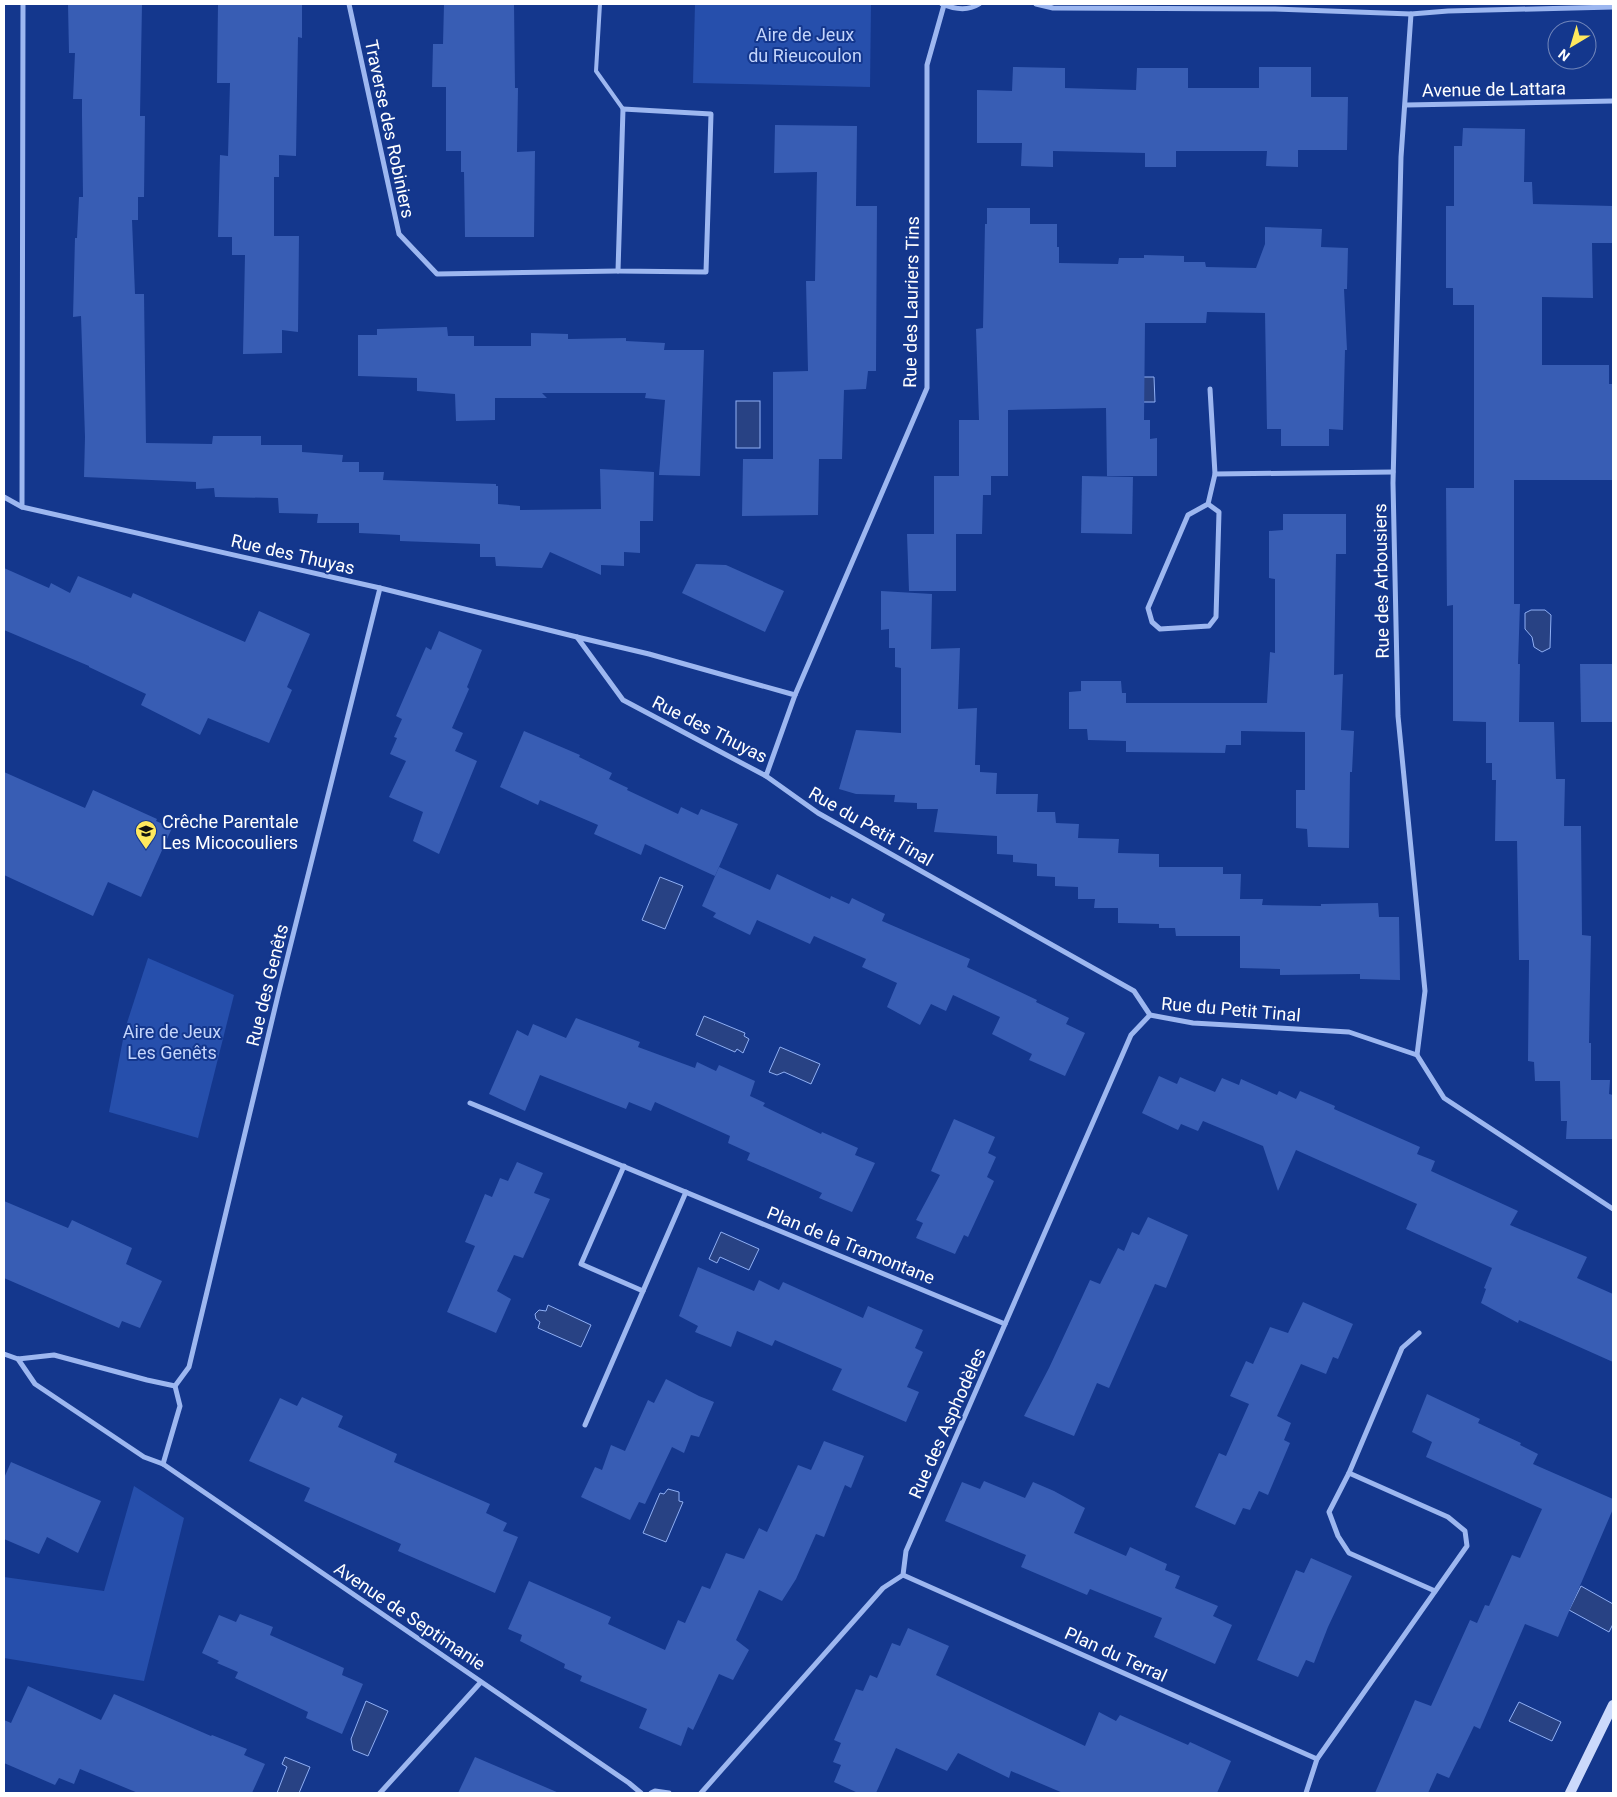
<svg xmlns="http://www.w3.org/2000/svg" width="1617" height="1797" font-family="Roboto,sans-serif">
	<rect width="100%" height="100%" fill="#14378d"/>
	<g fill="#264fac">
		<polygon points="695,4 871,4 870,87 693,83"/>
		<polygon points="148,958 234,995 198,1138 109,1112 125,1029"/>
		<polygon points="134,1486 184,1518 144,1681 4,1658 4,1577 104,1591"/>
	</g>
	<g fill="#284284" stroke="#8faff4">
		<polygon points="1108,377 1154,377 1155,402 1108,402"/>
		<rect x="736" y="401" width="24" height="47"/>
		<polygon points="1531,610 1545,610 1551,615 1550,648 1542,652 1534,647 1532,637 1525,629 1525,613"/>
		<polygon points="660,877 683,886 665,929 642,920"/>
		<polygon points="704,1016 745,1033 744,1036 749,1039 743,1053 737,1049 735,1052 696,1035"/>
		<polygon points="780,1047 820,1064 811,1084 784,1072 777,1075 769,1072"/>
		<polygon points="721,1232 759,1249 749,1270 720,1257 717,1263 709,1259"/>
		<polygon points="548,1305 591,1325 581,1347 538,1328 540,1322 536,1319 535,1314 539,1310 546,1311"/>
		<polygon points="668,1489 679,1492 679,1501 683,1502 666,1542 643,1533 660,1493 664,1494"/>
		<polygon points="1581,1586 1613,1604 1613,1624 1609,1632 1569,1610"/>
		<polygon points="366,1701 388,1711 368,1756 353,1750 351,1739"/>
		<polygon points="1519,1702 1561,1722 1552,1741 1509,1721"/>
		<polygon points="285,1757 310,1767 299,1793 277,1793 287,1767 282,1764"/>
	</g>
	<g fill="#385db4">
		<polygon points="68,4 142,4 140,116 145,116 144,197 138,197 138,220 132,220 135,294 144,294 146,443 212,444 213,436 261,436 261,445 302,445 302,452 343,455 342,462 359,462 359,472 384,472 383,480 496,484 496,486 498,486 498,504 520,506 520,510 601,509 600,469 654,472 653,521 640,521 640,553 624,552 624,566 601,565 601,575 550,552 542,568 496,566 495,557 480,557 480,544 400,541 400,535 359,533 359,523 317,523 318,514 279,513 278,498 215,497 214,488 196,489 196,482 84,477 85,437 81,316 73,317 75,238 77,238 79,197 83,197 82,116 82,99 73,99 75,53 69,53"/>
		<polygon points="218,4 302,4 302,38 298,37 296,156 279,155 279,177 274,177 274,236 299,236 298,332 282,330 282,353 243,354 245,255 232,255 232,237 218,237 220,155 228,156 230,83 217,83"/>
		<polygon points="444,4 514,4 515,88 518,88 517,152 535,151 534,237 465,237 464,172 461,172 461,151 446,151 446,87 432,87 433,44 443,44"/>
		<polygon points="1013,67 1065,68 1065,88 1136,90 1137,68 1188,68 1188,88 1259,88 1259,67 1311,67 1311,97 1348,97 1347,150 1298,150 1298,167 1266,166 1267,151 1176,151 1176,167 1145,167 1145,153 1053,151 1053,167 1021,166 1022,143 977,143 977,90 1012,91"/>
		<polygon points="775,125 857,126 856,206 877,206 876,371 868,371 866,389 844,390 842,459 819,459 818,515 742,516 743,459 773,459 773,372 808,371 806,281 815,281 817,172 774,173"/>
		<polygon points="1463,128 1525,129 1524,182 1532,182 1533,204 1613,206 1613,243 1592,243 1593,298 1542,297 1542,365 1609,365 1609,384 1613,384 1613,480 1514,480 1514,604 1520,604 1518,664 1520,664 1519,722 1554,722 1556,779 1565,779 1564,826 1581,826 1582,935 1591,936 1589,1043 1591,1043 1591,1080 1610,1080 1609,1094 1613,1095 1613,1139 1566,1139 1567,1121 1561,1121 1560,1081 1535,1081 1534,1062 1528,1061 1529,960 1519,960 1517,841 1495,841 1496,780 1492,780 1492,763 1486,763 1486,722 1453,721 1453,605 1447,606 1446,488 1474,488 1474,305 1453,305 1453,288 1446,288 1446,206 1454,206 1454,146 1462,146"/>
		<polygon points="987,208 1030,208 1030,224 1057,224 1057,247 1059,247 1059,263 1118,264 1119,258 1144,258 1144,255 1184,256 1184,262 1205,262 1206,267 1256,268 1265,244 1265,227 1322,229 1321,247 1348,248 1347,289 1344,289 1347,350 1345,350 1343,430 1329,429 1329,446 1281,446 1281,429 1267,429 1265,313 1207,312 1206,323 1145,323 1144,420 1150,420 1150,439 1157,438 1157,476 1107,476 1106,408 1008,410 1008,476 991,476 991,495 983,495 982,534 956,534 956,591 909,591 907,534 934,534 934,476 959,476 959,420 979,420 976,329 983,328 985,224 987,224"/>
		<polygon points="447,327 448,336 474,336 474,346 531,346 531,333 568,334 568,339 626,338 626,341 665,343 664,350 704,350 700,476 659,475 665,400 645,398 646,393 542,393 547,398 495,398 495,420 456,421 455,394 417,391 417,378 358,376 358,335 377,335 377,329"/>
		<polygon points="1082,476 1133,477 1132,534 1081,533"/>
		<polygon points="1283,514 1346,514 1346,554 1336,554 1334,675 1343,674 1341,730 1354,731 1352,772 1350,772 1349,848 1308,847 1307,829 1296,828 1296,790 1305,790 1305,732 1241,731 1241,745 1226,745 1225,753 1126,752 1126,741 1088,740 1087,729 1069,729 1069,692 1081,691 1081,681 1121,681 1122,693 1126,693 1126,703 1267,703 1270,652 1275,653 1275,579 1269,578 1269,531 1283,530"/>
		<polygon points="696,564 726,565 784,591 765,632 682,593"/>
		<polygon points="4,568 49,588 51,583 70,593 78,576 131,598 133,593 245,642 259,611 310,634 287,687 292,690 269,743 208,718 200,735 141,705 146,694 89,667 89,666 4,630"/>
		<polygon points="881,591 932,594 931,649 960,648 958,709 977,708 975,765 980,765 980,772 997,773 996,794 1038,794 1037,812 1055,812 1056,823 1079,824 1078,838 1119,839 1118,853 1159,854 1159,867 1223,867 1223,874 1241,874 1240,899 1263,899 1262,905 1321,906 1321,904 1378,903 1379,917 1399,917 1400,980 1360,979 1360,974 1280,975 1280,969 1240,968 1240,936 1176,936 1175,928 1159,928 1159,924 1118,923 1118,908 1094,908 1095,899 1078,899 1078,887 1055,886 1055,877 1037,876 1037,864 1013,862 1013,855 997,854 997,836 934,832 938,809 917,809 917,803 894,802 895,795 856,794 839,789 856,730 901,733 901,668 895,667 895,648 889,648 889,629 881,630"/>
		<polygon points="439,631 482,650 467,687 469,689 452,728 463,733 455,751 477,761 439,854 413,841 423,812 389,797 406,761 390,754 397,738 394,737 402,719 396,716 426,647 431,650"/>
		<polygon points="1580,664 1613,664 1613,722 1581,722"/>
		<polygon points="524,731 580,755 579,757 612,773 609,779 628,788 627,790 678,814 681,807 698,815 701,809 738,824 715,876 645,844 641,855 594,834 598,825 540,800 538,805 500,787"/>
		<polygon points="4,772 85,808 93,790 157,819 156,821 172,828 141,897 108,882 93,916 4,875"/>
		<polygon points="719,867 770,890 777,874 830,899 831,896 849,904 852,898 885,914 882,921 970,959 967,967 1037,1000 1036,1002 1069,1018 1066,1024 1085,1033 1065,1076 1029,1060 1032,1054 992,1034 1000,1017 953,995 946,1011 931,1004 920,1025 887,1007 897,983 862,967 866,959 814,936 810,944 757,920 750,935 713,917 716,913 702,906"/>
		<polygon points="576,1018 640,1042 638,1047 695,1068 697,1062 716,1071 719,1065 755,1081 750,1096 765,1103 763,1106 821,1134 822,1132 858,1148 855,1155 875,1163 852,1212 819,1198 822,1193 747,1160 750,1153 728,1143 730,1136 655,1102 651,1111 629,1102 626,1109 540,1075 525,1111 489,1094 517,1030 528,1036 533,1024 566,1038"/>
		<polygon points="1159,1076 1177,1084 1180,1077 1215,1092 1222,1078 1239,1085 1241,1079 1277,1095 1279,1091 1296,1099 1300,1091 1335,1106 1334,1109 1420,1147 1417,1154 1435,1161 1431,1171 1518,1211 1510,1225 1587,1257 1577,1278 1613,1294 1613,1362 1519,1320 1518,1323 1481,1303 1486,1289 1484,1288 1492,1268 1406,1229 1417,1204 1296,1150 1278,1191 1263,1146 1203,1121 1198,1131 1181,1124 1178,1130 1142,1113"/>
		<polygon points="954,1119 995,1137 988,1153 996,1157 987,1177 994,1181 968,1237 964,1235 955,1254 916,1238 923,1223 916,1220 940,1175 931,1171"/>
		<polygon points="517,1162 543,1173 534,1193 550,1199 523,1258 514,1255 497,1291 511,1299 496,1333 447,1312 475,1246 465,1242 485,1194 492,1197 500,1178 508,1181"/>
		<polygon points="4,1201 68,1228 72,1220 132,1248 126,1264 162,1281 140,1328 122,1321 119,1328 4,1278"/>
		<polygon points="1148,1217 1188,1235 1166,1288 1155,1284 1109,1388 1097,1383 1074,1436 1024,1416 1049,1368 1090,1280 1100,1284 1118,1248 1124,1251 1132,1232 1139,1235"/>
		<polygon points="698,1267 754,1291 759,1280 779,1290 783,1282 863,1318 868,1306 923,1330 915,1348 923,1352 907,1387 919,1392 906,1422 832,1390 842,1369 775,1340 772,1346 737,1331 731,1347 695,1332 698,1326 679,1316"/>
		<polygon points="1303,1302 1353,1324 1338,1359 1333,1357 1326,1374 1301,1364 1277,1416 1291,1423 1284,1440 1290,1443 1268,1495 1259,1491 1250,1510 1243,1508 1235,1525 1195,1507 1219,1453 1226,1456 1249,1404 1230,1396 1246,1361 1253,1364 1270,1327 1288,1333"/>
		<polygon points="666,1379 699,1396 714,1402 699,1437 691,1435 684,1453 672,1447 645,1504 639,1502 630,1520 581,1497 595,1467 602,1470 611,1445 625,1451 648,1400 654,1403"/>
		<polygon points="1427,1394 1480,1419 1478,1423 1521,1443 1520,1445 1538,1454 1533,1464 1613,1499 1613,1509 1558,1637 1525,1624 1480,1729 1474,1726 1449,1778 1437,1773 1428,1793 1375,1793 1415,1700 1431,1706 1470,1620 1477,1623 1485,1605 1489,1606 1512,1555 1520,1558 1542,1509 1426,1457 1432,1442 1412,1432"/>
		<polygon points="302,1397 343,1416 338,1427 397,1454 394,1462 490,1504 486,1513 507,1523 503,1531 518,1537 495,1593 398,1551 401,1544 304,1501 310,1488 249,1461 280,1398 297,1406"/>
		<polygon points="824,1441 864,1456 851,1488 845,1485 824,1537 816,1534 796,1579 782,1601 759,1590 736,1640 749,1650 733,1680 719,1674 693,1730 688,1727 681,1746 639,1728 647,1709 580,1681 582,1676 564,1668 565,1664 520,1641 522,1635 508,1629 529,1581 611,1617 608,1624 665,1650 678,1620 685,1623 702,1586 710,1589 726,1553 744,1559 759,1528 767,1532 798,1465 811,1470"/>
		<polygon points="11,1462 101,1501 78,1553 47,1537 39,1554 4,1539 4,1478"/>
		<polygon points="984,1481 1025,1498 1033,1482 1054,1491 1085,1508 1074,1533 1126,1556 1130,1547 1167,1564 1165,1570 1180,1576 1175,1588 1218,1606 1213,1616 1232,1625 1215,1664 1154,1637 1162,1618 1090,1589 1087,1595 1021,1567 1026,1555 945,1521 962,1482 980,1489"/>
		<polygon points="1311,1558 1352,1576 1328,1627 1314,1663 1306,1660 1298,1677 1257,1660 1296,1570 1304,1573"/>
		<polygon points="240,1614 273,1627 270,1635 344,1668 342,1675 363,1684 342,1734 306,1718 308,1712 235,1678 238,1672 217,1663 219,1661 202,1653 219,1615 236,1622"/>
		<polygon points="908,1628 949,1646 936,1675 1085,1746 1099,1712 1116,1721 1120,1715 1188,1745 1190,1742 1231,1761 1217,1793 1063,1793 1011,1771 1009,1778 958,1753 947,1771 896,1748 876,1793 858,1793 834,1782 841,1765 833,1762 841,1743 834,1740 856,1689 863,1691 870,1675 877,1678 892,1643 900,1646"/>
		<polygon points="28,1686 101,1720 114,1694 211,1736 212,1735 247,1749 244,1755 265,1764 252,1793 138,1793 80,1769 74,1784 59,1778 55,1785 4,1763 4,1720 11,1723"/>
		<polygon points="475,1757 559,1793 458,1793"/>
	</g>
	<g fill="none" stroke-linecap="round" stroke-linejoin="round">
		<polyline stroke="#9db7f0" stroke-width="4" points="600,4 596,71 623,109"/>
		<g stroke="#9db7f0" stroke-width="5">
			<polyline points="349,4 399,234 437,274 618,271"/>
			<path d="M 942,4 C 954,9 968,11 979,4"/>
			<polyline points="1036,4 1053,8 1275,9 1411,14 1448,11 1613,7"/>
			<polyline points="1411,14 1401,157 1393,483 1398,716 1425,991 1417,1055"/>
			<polyline points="1406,105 1613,101"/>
			<polygon points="623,109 711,114 706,272 618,271"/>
			<polyline points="1215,474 1393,472"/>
			<polyline points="4,497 22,507 380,588 577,637"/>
			<polyline points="1208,504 1219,512 1216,617 1209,626 1160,629 1152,622 1148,608 1188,515 1208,504 1215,474 1210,389"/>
			<polyline points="22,507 23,4"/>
			<polygon points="577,637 649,654 795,695 766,776 623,700"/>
			<polyline points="795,695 927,388 927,65 944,5"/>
			<polyline points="766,776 818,813 1134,991 1150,1015 1193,1023 1349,1032 1417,1055 1444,1098 1613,1209"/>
			<polyline points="470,1103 1005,1324"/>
			<polyline points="624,1166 581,1264 643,1291 686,1192"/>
			<polyline points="1419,1333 1402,1348 1349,1473 1329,1512 1338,1536 1349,1553 1435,1591"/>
			<polyline points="4,1354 18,1359 54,1355 147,1380 175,1386"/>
			<polyline points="18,1359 35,1384 144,1457 163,1464 629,1783 641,1793"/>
			<polyline points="175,1386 189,1367 279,991 380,588"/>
			<polyline points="585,1425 643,1291"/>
			<polyline points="163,1464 180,1406 175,1386"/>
			<polyline points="903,1575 1317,1759"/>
			<polyline points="380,1793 481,1682"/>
			<polyline points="651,1793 655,1791 669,1793"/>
			<polyline points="701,1793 883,1588 903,1575 906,1551 1131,1035 1150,1015"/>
			<polyline points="1306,1793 1317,1759 1467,1546 1465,1531 1448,1517 1349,1473"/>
		</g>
		<polyline stroke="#cbd9fb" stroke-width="10" points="1570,1793 1613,1705"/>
	</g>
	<defs>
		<g id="school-pin" transform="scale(1.125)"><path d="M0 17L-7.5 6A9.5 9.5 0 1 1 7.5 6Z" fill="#ffe85d" stroke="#14378d"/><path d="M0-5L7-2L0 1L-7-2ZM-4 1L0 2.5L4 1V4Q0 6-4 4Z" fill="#111"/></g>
	</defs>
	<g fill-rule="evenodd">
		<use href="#school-pin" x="146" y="831"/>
	</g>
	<g text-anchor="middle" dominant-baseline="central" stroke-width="4" stroke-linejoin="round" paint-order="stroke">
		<g font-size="18" fill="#c4d5fc" stroke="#14378d">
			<text x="805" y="34">Aire de Jeux<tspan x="805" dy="21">du Rieucoulon</tspan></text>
			<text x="172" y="1031">Aire de Jeux<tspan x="172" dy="21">Les Genêts</tspan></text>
		</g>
		<g font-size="18" fill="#fff" stroke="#14378d">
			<text transform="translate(1494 89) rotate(-1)">Avenue de Lattara</text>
			<text transform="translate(390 129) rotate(78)">Traverse des Robiniers</text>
			<text transform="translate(911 302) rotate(-89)">Rue des Lauriers Tins</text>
			<text transform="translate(293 554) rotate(13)">Rue des Thuyas</text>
			<text transform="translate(1381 581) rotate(-91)">Rue des Arbousiers</text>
			<text transform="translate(710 729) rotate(27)">Rue des Thuyas</text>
			<text transform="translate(871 826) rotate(30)">Rue du Petit Tinal</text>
			<text transform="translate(267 985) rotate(-76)">Rue des Genêts</text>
			<text transform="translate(1231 1009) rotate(5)">Rue du Petit Tinal</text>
			<text transform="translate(851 1245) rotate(22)">Plan de la Tramontane</text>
			<text transform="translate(947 1423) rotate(-66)">Rue des Asphodèles</text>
			<text transform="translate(410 1616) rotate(34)">Avenue de Septimanie</text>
			<text transform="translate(1116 1654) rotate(24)">Plan du Terral</text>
		</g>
		<g font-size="18" fill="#fff" stroke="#14378d" text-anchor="start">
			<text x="162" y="821">Crêche Parentale<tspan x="162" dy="21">Les Micocouliers</tspan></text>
		</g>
	</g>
	<rect width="1617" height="1797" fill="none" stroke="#ffffff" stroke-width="10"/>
	<g transform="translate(1572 45) rotate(218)"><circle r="24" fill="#14378d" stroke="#7287bb"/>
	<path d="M0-4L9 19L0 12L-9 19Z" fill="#ffe85d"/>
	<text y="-8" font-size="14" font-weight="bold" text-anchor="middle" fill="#ffffff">N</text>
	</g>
</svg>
